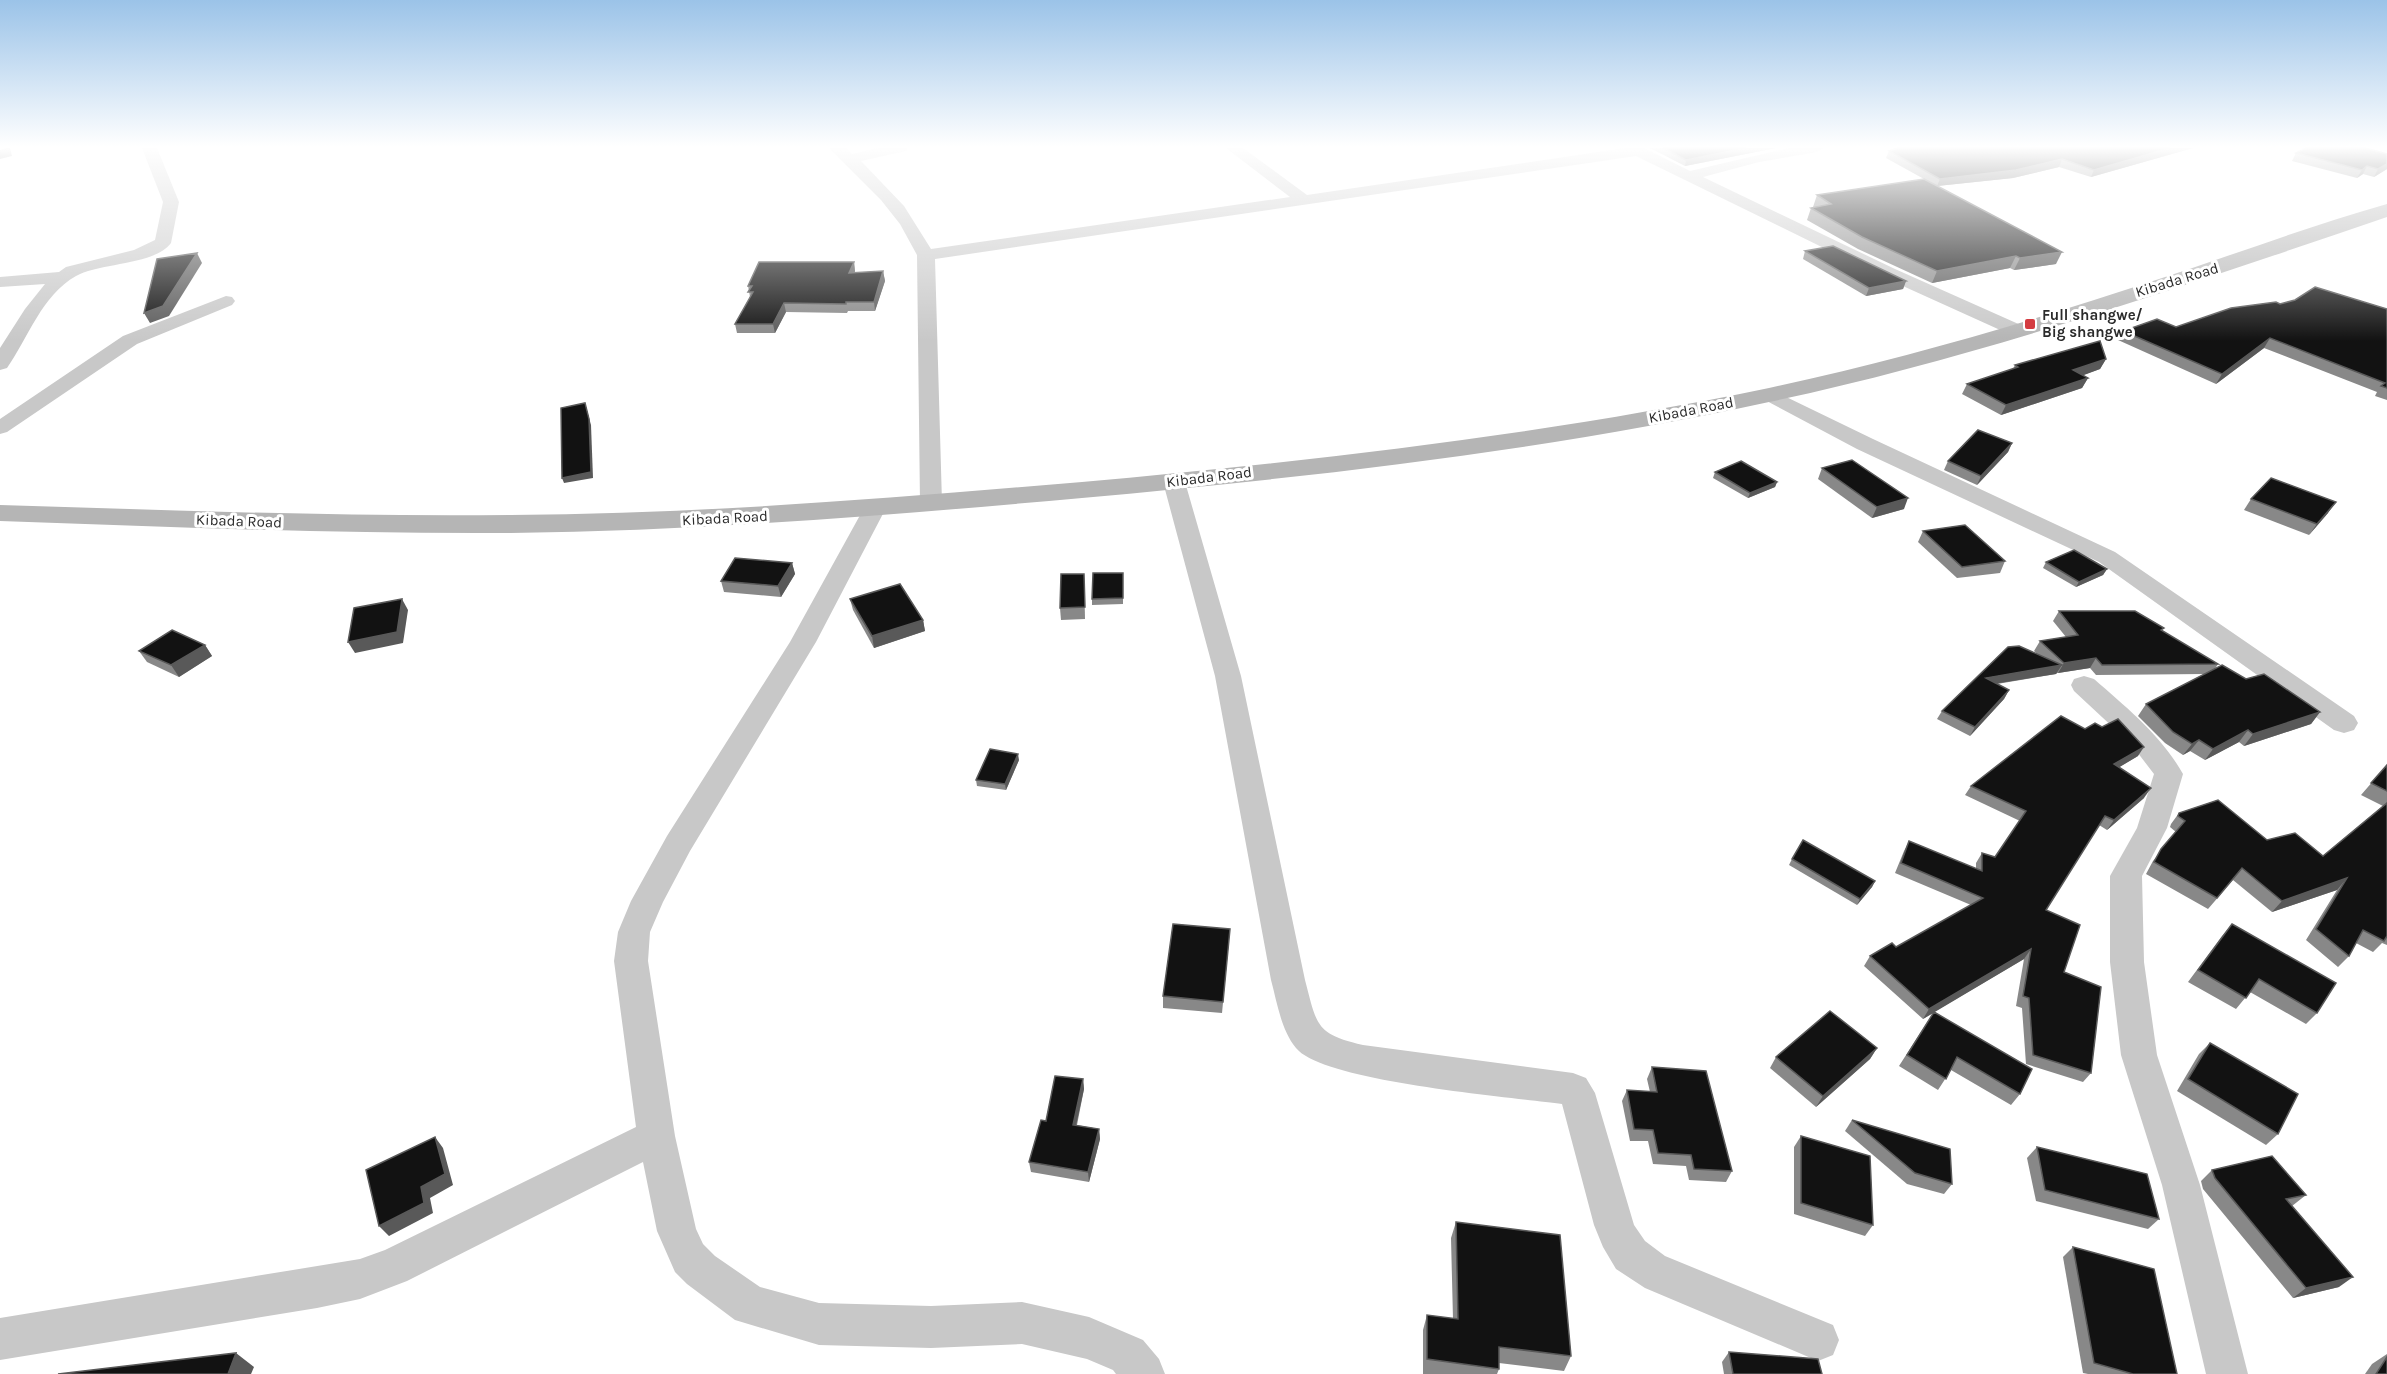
<svg xmlns="http://www.w3.org/2000/svg" width="2387" height="1374" font-family="Karla,sans-serif">
	<rect width="100%" height="100%" fill="#fff"/>
	<g fill="none" stroke-linecap="round" stroke-linejoin="round">
		<g fill="#c8c8c8" fill-rule="evenodd">
			<path d="M 142,148 L 157,148 L 179,202 L 171,243 C 155,265 99,263 76,276 C 42,295 28,338 7,368 L 0,370 L 0,348 L 25,309 L 45,284 L 0,287 L 0,277 L 59,272 L 66,267 L 134,250 L 155,240 L 163,202 Z"/>
			<polygon points="829,148 846,148 852,154 878,148 908,148 906,151 861,161 904,206 931,249 1290,197 1226,148 1243,148 1307,195 1625,148 1644,148 1690,171 1789,148 1824,148 1817,152 1759,162 1703,177 1895,269 2023,326 2025,330 2023,334 2009,334 1883,277 1636,156 935,259 942,503 939,508 931,510 923,508 920,503 917,255 900,224 881,200"/>
			<polygon points="226,296 232,297 235,301 232,305 137,344 7,432 0,434 0,419 123,336"/>
			<polygon points="1770,389 1873,439 2115,552 2354,716 2358,723 2354,730 2344,733 2334,730 2099,562 1857,449 1763,399 1760,395 1763,391"/>
			<path d="M 1174,475 L 1182,477 L 1185,482 L 1241,676 L 1305,980 C 1317,1025 1315,1034 1363,1045 L 1573,1073 L 1586,1078 L 1595,1093 L 1634,1225 L 1645,1241 L 1665,1256 L 1833,1325 L 1839,1340 L 1833,1355 L 1818,1361 L 1645,1288 L 1616,1269 L 1603,1247 L 1594,1225 L 1562,1104 C 1512,1097 1323,1082 1296,1048 C 1281,1030 1277,1002 1271,980 L 1215,676 L 1163,482 L 1166,477 Z"/>
			<polygon points="875,501 883,503 886,508 816,642 690,851 663,902 650,932 648,961 675,1136 696,1229 703,1244 715,1256 760,1287 819,1303 931,1306 1022,1302 1089,1317 1143,1340 1159,1359 1165,1374 1116,1374 1113,1370 1087,1359 1022,1344 931,1348 819,1345 735,1320 687,1284 675,1272 657,1231 643,1162 407,1281 360,1299 317,1308 0,1360 0,1318 360,1259 385,1250 636,1127 614,961 618,932 631,901 667,836 790,642 864,508 867,503"/>
			<path d="M 2084,676 L 2094,679 C 2127,708 2161,735 2183,774 L 2167,828 L 2142,876 L 2144,962 L 2157,1055 L 2200,1185 L 2248,1374 L 2206,1374 L 2162,1185 L 2121,1055 L 2110,962 L 2110,876 L 2137,828 L 2154,774 L 2131,744 L 2074,691 L 2071,685 L 2074,679 Z"/>
		</g>
		<path fill="#b5b5b5" fill-rule="evenodd" d="M 2387,204 L 2387,217 C 2184,286 1980,357 1769,402 C 1543,451 1312,477 1082,498 C 892,515 702,531 511,533 C 341,534 170,527 0,521 L 0,505 C 170,510 341,517 511,515 C 702,514 892,498 1082,482 C 1312,461 1543,435 1769,388 C 1900,360 2029,322 2156,280 C 2233,255 2309,226 2387,204 Z"/>
	</g>
	<g fill="#888">
		<polygon points="1650,148 1776,148 1685,166"/>
		<polygon points="1898,148 2193,148 2091,177 2059,167 2013,178 1937,186 2056,264 2014,270 2010,268 1932,283 1858,249 1807,220 1811,208 1814,207 1813,207 1817,195 1933,184 1886,158 1889,151"/>
		<polygon points="2296,153 2387,154 2387,169 2374,177 2363,174 2357,178 2292,161"/>
		<polygon points="1805,251 1906,281 1903,289 1866,296 1803,259"/>
		<polygon points="854,262 855,273 883,271 885,281 875,311 848,311 847,313 786,312 775,333 737,333 735,324 750,297 748,286"/>
		<polygon points="2280,304 2387,309 2387,400 2375,396 2377,392 2264,348 2216,384 2118,340 2123,331 2176,327"/>
		<polygon points="2106,359 2100,369 2083,375 2088,378 2082,388 2001,415 1962,394 1967,384 2013,369 2015,365"/>
		<polygon points="2012,443 2008,452 1977,485 1944,470 1948,461"/>
		<polygon points="1822,468 1904,509 1872,518 1818,479"/>
		<polygon points="1715,472 1777,482 1775,487 1748,498 1713,478"/>
		<polygon points="2251,499 2328,513 2309,535 2244,510"/>
		<polygon points="1923,531 2005,561 2000,573 1957,578 1918,542"/>
		<polygon points="2046,562 2107,569 2103,575 2076,587 2043,568"/>
		<polygon points="792,563 795,574 781,597 724,592 721,581"/>
		<polygon points="1123,573 1123,604 1092,605 1092,599"/>
		<polygon points="1084,574 1085,619 1061,620 1060,608"/>
		<polygon points="850,599 923,620 925,631 874,648 853,610"/>
		<polygon points="2059,611 2162,631 2218,664 2215,669 2246,679 2320,712 2311,724 2244,746 2239,742 2205,760 2190,751 2183,755 2165,743 2138,716 2146,704 2204,674 2096,675 2090,668 2058,673 2057,673 2056,674 1997,684 2009,690 2004,699 1970,736 1937,719 1942,711 2037,654 2034,651 2040,641 2066,637 2053,621"/>
		<polygon points="205,645 212,656 179,677 147,662 139,651"/>
		<polygon points="2138,756 2119,767 2144,798 2107,830 2099,825 2046,910 2091,1073 2083,1082 2026,1064 2022,1008 2016,1006 2024,959 1934,1012 2020,1094 2011,1105 1951,1070 1938,1090 1899,1066 1933,1013 1923,1019 1864,966 1870,956 1896,947 1971,905 1895,873 1904,851 1909,841 1976,869 1976,863 1982,853 1995,857 2020,821 1965,795 1971,786"/>
		<polygon points="1019,760 1006,790 977,786 976,780"/>
		<polygon points="2387,765 2387,945 2382,943 2373,952 2356,943 2349,956 2338,967 2306,940 2337,890 2272,912 2233,880 2208,909 2146,874 2153,861 2176,832 2170,827 2171,824 2179,813 2267,840 2323,856 2383,806 2361,795"/>
		<polygon points="1792,859 1875,881 1872,887 1857,905 1789,865"/>
		<polygon points="2232,924 2317,1013 2306,1024 2250,992 2236,1009 2188,982 2222,936"/>
		<polygon points="1229,941 1222,1013 1163,1008 1163,996"/>
		<polygon points="2210,1043 2278,1134 2266,1145 2177,1091 2199,1054"/>
		<polygon points="1877,1048 1870,1059 1816,1107 1770,1068 1776,1057"/>
		<polygon points="1652,1067 1732,1171 1726,1182 1689,1180 1686,1166 1653,1164 1648,1141 1630,1141 1622,1101 1627,1090 1650,1092 1647,1079"/>
		<polygon points="1083,1079 1084,1089 1077,1125 1099,1129 1100,1139 1089,1182 1031,1172 1029,1162 1046,1121"/>
		<polygon points="1852,1120 1952,1184 1944,1194 1907,1184 1845,1131"/>
		<polygon points="1801,1136 1873,1225 1865,1236 1794,1214 1794,1147"/>
		<polygon points="2037,1147 2159,1219 2148,1229 2036,1201 2027,1158"/>
		<polygon points="2212,1170 2306,1195 2292,1206 2339,1287 2293,1298 2203,1189 2201,1181"/>
		<polygon points="1456,1222 1571,1356 1564,1371 1499,1363 1499,1369 1497,1374 1423,1374 1423,1330 1427,1315 1453,1319 1451,1238"/>
		<polygon points="2073,1247 2177,1374 2088,1374 2083,1373 2063,1257"/>
		<polygon points="1729,1352 1822,1374 1724,1374 1722,1362"/>
		<polygon points="2387,1354 2387,1374 2365,1374 2372,1364"/>
	</g>
	<g fill="#595959">
		<polygon points="7,148 10,148 12,156 0,159 0,150"/>
		<polygon points="1746,148 1776,148 1685,166 1686,160"/>
		<polygon points="2170,148 2193,148 2091,177 2094,170"/>
		<polygon points="2062,159 2059,167 2013,178 1937,186 1940,179"/>
		<polygon points="2387,164 2387,169 2374,177 2378,169"/>
		<polygon points="2367,166 2363,174 2357,178 2362,170"/>
		<polygon points="2062,252 2056,264 2014,270 2020,258"/>
		<polygon points="197,253 202,263 169,316 150,323 144,313"/>
		<polygon points="2016,256 2010,268 1932,283 1937,271"/>
		<polygon points="854,262 855,271 851,282 849,273"/>
		<polygon points="883,271 885,281 875,311 874,302"/>
		<polygon points="1906,281 1903,289 1866,296 1869,288"/>
		<polygon points="784,303 786,312 775,333 773,324"/>
		<polygon points="2270,338 2264,348 2216,384 2222,374"/>
		<polygon points="2106,359 2100,369 2068,381 2073,370"/>
		<polygon points="2088,378 2082,388 2001,415 2006,405"/>
		<polygon points="585,403 591,425 593,478 564,483 562,478"/>
		<polygon points="2012,443 2008,452 1977,485 1981,476"/>
		<polygon points="1777,482 1775,487 1748,498 1750,493"/>
		<polygon points="1908,498 1904,509 1872,518 1877,507"/>
		<polygon points="2336,502 2328,513 2309,535 2317,524"/>
		<polygon points="792,563 795,574 781,597 778,586"/>
		<polygon points="2107,569 2103,575 2076,587 2079,582"/>
		<polygon points="402,599 408,610 403,643 355,653 348,642"/>
		<polygon points="923,620 925,631 874,648 872,636"/>
		<polygon points="205,645 212,656 179,677 171,665"/>
		<polygon points="2096,658 2090,668 2058,673 2064,663"/>
		<polygon points="2062,665 2056,674 1981,686 1986,678"/>
		<polygon points="2009,690 2004,699 1970,736 1975,727"/>
		<polygon points="2320,712 2311,724 2244,746 2253,734"/>
		<polygon points="2248,730 2239,742 2205,760 2213,749"/>
		<polygon points="2199,740 2190,751 2183,755 2192,744"/>
		<polygon points="2144,747 2138,756 2108,774 2114,764"/>
		<polygon points="1018,754 1019,760 1006,790 1005,784"/>
		<polygon points="2151,788 2144,798 2107,830 2114,820"/>
		<polygon points="2347,878 2337,890 2272,912 2282,901"/>
		<polygon points="1875,881 1872,887 1857,905 1860,899"/>
		<polygon points="2031,949 2024,959 1923,1019 1929,1009"/>
		<polygon points="1877,1048 1870,1059 1816,1107 1823,1096"/>
		<polygon points="1083,1079 1084,1089 1074,1135 1073,1125"/>
		<polygon points="1099,1129 1100,1139 1089,1182 1088,1172"/>
		<polygon points="435,1137 443,1148 453,1185 430,1198 433,1213 389,1236 379,1226 421,1187"/>
		<polygon points="2353,1277 2339,1287 2293,1298 2306,1288"/>
		<polygon points="236,1353 254,1367 251,1374 228,1374"/>
	</g>
	<g fill="#121212" stroke="#595959" stroke-width="1.5">
		<polygon points="1663,148 1746,148 1686,160"/>
		<polygon points="1898,148 2170,148 2094,170 2062,159 2016,170 1940,179 1889,151"/>
		<polygon points="2306,148 2366,148 2387,154 2387,164 2378,169 2367,166 2362,170 2296,153"/>
		<polygon points="1924,179 2062,252 2020,258 2016,256 1937,271 1862,237 1811,208 1831,204 1817,195"/>
		<polygon points="1833,246 1906,281 1869,288 1805,251"/>
		<polygon points="197,253 163,306 144,313 157,259"/>
		<polygon points="759,262 854,262 849,273 883,271 874,302 846,302 846,304 784,303 773,324 735,324 753,292 748,292 752,286 748,286"/>
		<polygon points="2315,287 2387,309 2387,388 2381,386 2385,383 2270,338 2222,374 2123,331 2157,319 2176,327 2231,308 2276,302 2280,304 2295,300"/>
		<polygon points="2100,341 2106,359 2073,370 2088,378 2006,405 1967,384 2018,367 2015,365"/>
		<polygon points="585,403 589,419 591,472 562,478 561,408"/>
		<polygon points="1978,430 2012,443 1981,476 1948,461"/>
		<polygon points="1852,460 1908,498 1877,507 1822,468"/>
		<polygon points="1741,461 1777,482 1750,493 1715,472"/>
		<polygon points="2271,478 2336,502 2317,524 2251,499"/>
		<polygon points="1965,525 2005,561 1962,567 1923,531"/>
		<polygon points="2074,550 2107,569 2079,582 2046,562"/>
		<polygon points="735,558 792,563 778,586 721,581"/>
		<polygon points="1093,573 1123,573 1123,598 1092,599"/>
		<polygon points="1061,574 1084,574 1085,607 1060,608"/>
		<polygon points="900,584 923,620 872,636 850,599"/>
		<polygon points="402,599 397,632 348,642 354,608"/>
		<polygon points="2059,611 2135,611 2164,628 2161,630 2218,664 2102,665 2096,658 2064,663 2040,641 2078,635"/>
		<polygon points="172,630 205,645 171,665 139,651"/>
		<polygon points="2019,646 2062,665 1986,678 2009,690 1975,727 1942,711 2008,647"/>
		<polygon points="2222,665 2246,679 2264,674 2320,712 2253,734 2248,730 2213,749 2199,740 2192,744 2173,732 2146,704"/>
		<polygon points="2061,716 2085,729 2095,723 2102,727 2118,719 2144,747 2114,764 2151,788 2114,820 2105,816 2046,910 2080,925 2064,972 2101,987 2091,1073 2033,1055 2029,998 2023,996 2031,949 1929,1009 1870,956 1892,943 1896,947 1983,898 1901,863 1909,841 1982,871 1982,853 1995,857 2026,811 1971,786"/>
		<polygon points="990,749 1018,754 1005,784 976,780"/>
		<polygon points="2387,765 2387,791 2371,783"/>
		<polygon points="2218,800 2267,840 2295,833 2323,856 2387,803 2387,936 2384,941 2363,930 2349,956 2316,929 2347,878 2282,901 2242,868 2217,898 2154,862 2161,849 2185,821 2178,816 2179,813"/>
		<polygon points="1803,840 1875,881 1860,899 1792,859"/>
		<polygon points="1173,924 1230,929 1223,1002 1163,996"/>
		<polygon points="2232,924 2336,983 2317,1013 2259,979 2246,998 2198,970"/>
		<polygon points="1830,1011 1877,1048 1823,1096 1776,1057"/>
		<polygon points="1934,1012 2032,1069 2020,1094 1957,1057 1946,1079 1907,1055"/>
		<polygon points="2210,1043 2298,1094 2278,1134 2188,1079"/>
		<polygon points="1652,1067 1706,1071 1732,1171 1694,1169 1691,1155 1658,1153 1653,1130 1634,1129 1627,1090 1657,1092"/>
		<polygon points="1055,1076 1083,1079 1073,1125 1099,1129 1088,1172 1029,1162 1041,1120 1046,1121"/>
		<polygon points="1852,1120 1950,1149 1952,1184 1915,1173"/>
		<polygon points="1801,1136 1870,1156 1873,1225 1801,1203"/>
		<polygon points="435,1137 445,1174 421,1187 424,1203 379,1226 366,1170"/>
		<polygon points="2037,1147 2147,1174 2159,1219 2045,1190"/>
		<polygon points="2272,1156 2306,1195 2286,1199 2353,1277 2306,1288 2215,1178 2212,1170"/>
		<polygon points="1456,1222 1560,1235 1571,1356 1499,1347 1499,1369 1427,1359 1427,1315 1458,1319"/>
		<polygon points="2073,1247 2154,1269 2177,1374 2133,1374 2094,1363"/>
		<polygon points="1729,1352 1818,1359 1822,1374 1733,1374"/>
		<polygon points="236,1353 228,1374 58,1374"/>
		<polygon points="2387,1357 2387,1374 2376,1374"/>
	</g>
	<linearGradient id="sky" x2="0" y2="1"><stop stop-color="#9bc3e8"/><stop offset="0.43" stop-color="#fff"/><stop offset="1" stop-color="#fff" stop-opacity="0"/></linearGradient>
	<rect width="2387" height="341" fill="url(#sky)"/>
	<rect fill="#d43c41" stroke="#fff" stroke-width="2" x="2024" y="318" width="12" height="12" rx="3"/>
	<g text-anchor="middle" dominant-baseline="central" stroke-width="6" stroke-linejoin="round" paint-order="stroke">
		<g font-size="15" fill="#2b2b2b" stroke="#fff">
			<text transform="translate(2177 280) rotate(-17)">Kibada Road</text>
			<text transform="translate(1691 410) rotate(-11)">Kibada Road</text>
			<text transform="translate(1209 477) rotate(-7)">Kibada Road</text>
			<text transform="translate(725 518) rotate(-3)">Kibada Road</text>
			<text transform="translate(239 521) rotate(2)">Kibada Road</text>
		</g>
		<g font-size="15" font-weight="bold" fill="#2b2b2b" stroke="#fff" text-anchor="start">
			<text x="2042" y="315">Full shangwe/<tspan x="2042" dy="17">Big shangwe</tspan></text>
		</g>
	</g>
</svg>
